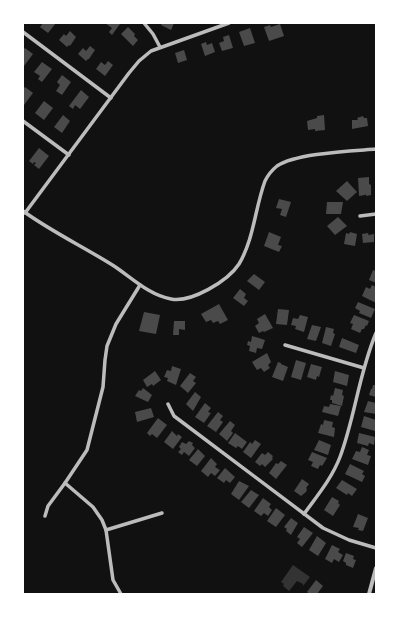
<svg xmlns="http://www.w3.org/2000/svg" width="399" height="617" font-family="Manrope,sans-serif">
	<rect width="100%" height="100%" fill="#111"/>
	<polygon fill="#333" points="293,565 310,577 303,586 303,584 297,581 289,591 283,586 284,584 281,582"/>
	<g fill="#4a4a4a">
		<polygon points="43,23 56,23 48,33 40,27"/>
		<polygon points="105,23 119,23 120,24 112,35 109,32 112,28"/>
		<polygon points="162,23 174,23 171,30 161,25"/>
		<polygon points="280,24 284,36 269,41 264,27 270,25 271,27"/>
		<polygon points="128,27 135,34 134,36 138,40 133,46 121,34"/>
		<polygon points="250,28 255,43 244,46 239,32"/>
		<polygon points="70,31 76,37 70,46 69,45 67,47 59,40 64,34 66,36"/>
		<polygon points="229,35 233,48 222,51 219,43 224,41 223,37"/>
		<polygon points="206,42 207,45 212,43 215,52 205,56 201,44"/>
		<polygon points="90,46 95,50 89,59 88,59 86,61 78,54 83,48 86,51"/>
		<polygon points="25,48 33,54 24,66 23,50"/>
		<polygon points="184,50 187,60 178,63 175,53"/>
		<polygon points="108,61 113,65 105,76 96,69 101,62 105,65"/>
		<polygon points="42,62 52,69 42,82 38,79 40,76 34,72"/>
		<polygon points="62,75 71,82 62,95 56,91 60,85 57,82"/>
		<polygon points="25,87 33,93 24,105 23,104 23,89"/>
		<polygon points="81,90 89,97 80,109 75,105 73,109 69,106"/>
		<polygon points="44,101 53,108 44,120 35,113"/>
		<polygon points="63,115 70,121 62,133 54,127"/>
		<polygon points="324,115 325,130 315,131 315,129 308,130 307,121 317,118 317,116"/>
		<polygon points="363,116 364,118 367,118 368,126 352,129 352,120 358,120 357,118"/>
		<polygon points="39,148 49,156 39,169 34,165 36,163 34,162 33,164 29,161"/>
		<polygon points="369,177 369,184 371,185 371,195 366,196 366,194 365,195 359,196 358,178"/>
		<polygon points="347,181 357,192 347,201 336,191"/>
		<polygon points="279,199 291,202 286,217 280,215 282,209 276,208"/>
		<polygon points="327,202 343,202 341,214 326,214"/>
		<polygon points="338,217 347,226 335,235 327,226"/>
		<polygon points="269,232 281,237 278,245 282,246 279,252 264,246"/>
		<polygon points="350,232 357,234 355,246 344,244 346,233 349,234"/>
		<polygon points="368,233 369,236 369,235 374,234 374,242 363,243 362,234"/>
		<polygon points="373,270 376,271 376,283 369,280"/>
		<polygon points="254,274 265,282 259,290 247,281"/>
		<polygon points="372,285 376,287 376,303 362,296 366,287 370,289"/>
		<polygon points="240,289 246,294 244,298 248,301 244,306 233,298"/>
		<polygon points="358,302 375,309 371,318 359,313 360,311 355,308"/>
		<polygon points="219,304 228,320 220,324 218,321 213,323 211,320 206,322 201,314"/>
		<polygon points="278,309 289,310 287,325 276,324"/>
		<polygon points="144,312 160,315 156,334 139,331"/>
		<polygon points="265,314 273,328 264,332 263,331 259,333 255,326 259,323 257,319"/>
		<polygon points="300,315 308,317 304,332 295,329 296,326 291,325 293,318 298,319"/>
		<polygon points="354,315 369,321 367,326 366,325 364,329 362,329 360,333 351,329 353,324 350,323"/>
		<polygon points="174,321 185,321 185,330 179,329 179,335 173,335"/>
		<polygon points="312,325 321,327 316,341 307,339"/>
		<polygon points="326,327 334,329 333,333 335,334 331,346 322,343"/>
		<polygon points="252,336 265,340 262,349 257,348 256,353 249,351 250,346 247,345 248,341 251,342"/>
		<polygon points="342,338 359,345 356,353 339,347"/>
		<polygon points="267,353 271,362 268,365 270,368 264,372 261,368 257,370 252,362"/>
		<polygon points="296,360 306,363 301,380 291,377"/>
		<polygon points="278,362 281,363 281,364 288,367 283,381 272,377"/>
		<polygon points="311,364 322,367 319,377 317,376 316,380 307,377"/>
		<polygon points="172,366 181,369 176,385 167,381 168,378 164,377 167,370 171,371"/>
		<polygon points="155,371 161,380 153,386 152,384 147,387 143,380"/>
		<polygon points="335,371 349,375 347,386 333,382"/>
		<polygon points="190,373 196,377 193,381 196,383 188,393 180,386"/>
		<polygon points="373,385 376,385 376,397 369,395 371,389 372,389"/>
		<polygon points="143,388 152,395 148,402 135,396 139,390 141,391"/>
		<polygon points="335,388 343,390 342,395 344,396 342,406 332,403 332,400 330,400 331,395 333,396"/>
		<polygon points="195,392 201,397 193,411 186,404"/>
		<polygon points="368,401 376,403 376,414 364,412"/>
		<polygon points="205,403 211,408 208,412 211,413 204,423 195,417"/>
		<polygon points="330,404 341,406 338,416 322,412 324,406 329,407"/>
		<polygon points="151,408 154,417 137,422 135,412"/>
		<polygon points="218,412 223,416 220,420 223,422 216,432 207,426"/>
		<polygon points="364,416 376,420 375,431 361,427"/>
		<polygon points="158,418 167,425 157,438 152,434 150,436 147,433"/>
		<polygon points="324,420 333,422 332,427 335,428 334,437 318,433 321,424 323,425"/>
		<polygon points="230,421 235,425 231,431 233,433 227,441 219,434"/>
		<polygon points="172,431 177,436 178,434 182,437 173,449 164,442"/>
		<polygon points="235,433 247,442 242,449 238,446 236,448 228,443"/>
		<polygon points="359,433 375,437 374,445 369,443 368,446 357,443"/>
		<polygon points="255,440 261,444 251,458 243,452 250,442 252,444"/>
		<polygon points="319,440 331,445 328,455 314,450"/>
		<polygon points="189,441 193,443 192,445 195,448 189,456 184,452 182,455 178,452 181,449 179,447 182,442 186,444"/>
		<polygon points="362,447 369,450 367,455 371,456 368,465 352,459 356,451 360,452"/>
		<polygon points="198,449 205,456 197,466 189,460"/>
		<polygon points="268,452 273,456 272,458 273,459 265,467 262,464 260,466 255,462 262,453 265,455"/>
		<polygon points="312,452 327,458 324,463 322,466 320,465 318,469 311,466 313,462 308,460"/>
		<polygon points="211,458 217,464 215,467 220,470 215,476 211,473 208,477 201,471"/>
		<polygon points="281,461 287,465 276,479 269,473 276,463 278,464"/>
		<polygon points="350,464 364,471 362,474 365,476 362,482 345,474"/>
		<polygon points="225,468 235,477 230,483 226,480 224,483 217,478"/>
		<polygon points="302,479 309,484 306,488 307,489 306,492 301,496 294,491"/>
		<polygon points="342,480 357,489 352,496 348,493 347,495 336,488"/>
		<polygon points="239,481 249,486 239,500 231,494"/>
		<polygon points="251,490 259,495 249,508 241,502"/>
		<polygon points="332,497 339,501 338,503 340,505 333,516 324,510"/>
		<polygon points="263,498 271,504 269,507 272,510 268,516 264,513 261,516 254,511"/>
		<polygon points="276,508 285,515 276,527 267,521"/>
		<polygon points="358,514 368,518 363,531 358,530 359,528 353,527"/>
		<polygon points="291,518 298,523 291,535 286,531 287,529 284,527"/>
		<polygon points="304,527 313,533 302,547 297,543 300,539 297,537"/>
		<polygon points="317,536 326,543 318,556 309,550"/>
		<polygon points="332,545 340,549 338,552 343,555 339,562 334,559 332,563 325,559"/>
		<polygon points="346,553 354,556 353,559 356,560 353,568 346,565 346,563 343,561"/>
		<polygon points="316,580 323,586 317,594 310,594 307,592"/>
	</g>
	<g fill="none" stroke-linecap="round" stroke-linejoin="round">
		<polyline stroke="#bcbcbc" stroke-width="1.5" points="336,594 337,594"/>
		<g stroke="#bcbcbc" stroke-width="3.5">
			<polyline points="144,23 153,34 160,47"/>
			<polyline points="23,32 111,98"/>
			<polyline points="23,121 69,155"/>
			<path d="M 23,211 C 52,232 84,247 114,266 C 132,278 149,295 171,299 C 191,303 228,281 239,264 C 254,239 255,208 265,181 C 268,175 272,170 277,166 C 296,153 352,151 376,149"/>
			<polyline points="25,213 129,73 139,61 151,51 229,23"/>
			<polyline points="360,216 376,214"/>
			<polyline points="285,345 364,368"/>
			<polyline points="168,404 174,416 323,528 349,540 376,548"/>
			<polyline points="65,483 93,507 102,520 106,530 113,580 121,594"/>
			<path d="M 304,514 C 317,496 332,478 340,457 C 355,417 359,373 376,333"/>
			<polyline points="45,516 48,506 65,483 87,450 103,387 105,360 107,346 116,324 140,285"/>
			<polyline points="106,530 162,513"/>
		</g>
		<polyline stroke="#bcbcbc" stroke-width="4" points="369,594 376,568"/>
	</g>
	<rect width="399" height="617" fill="none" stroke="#ffffff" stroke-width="48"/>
</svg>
